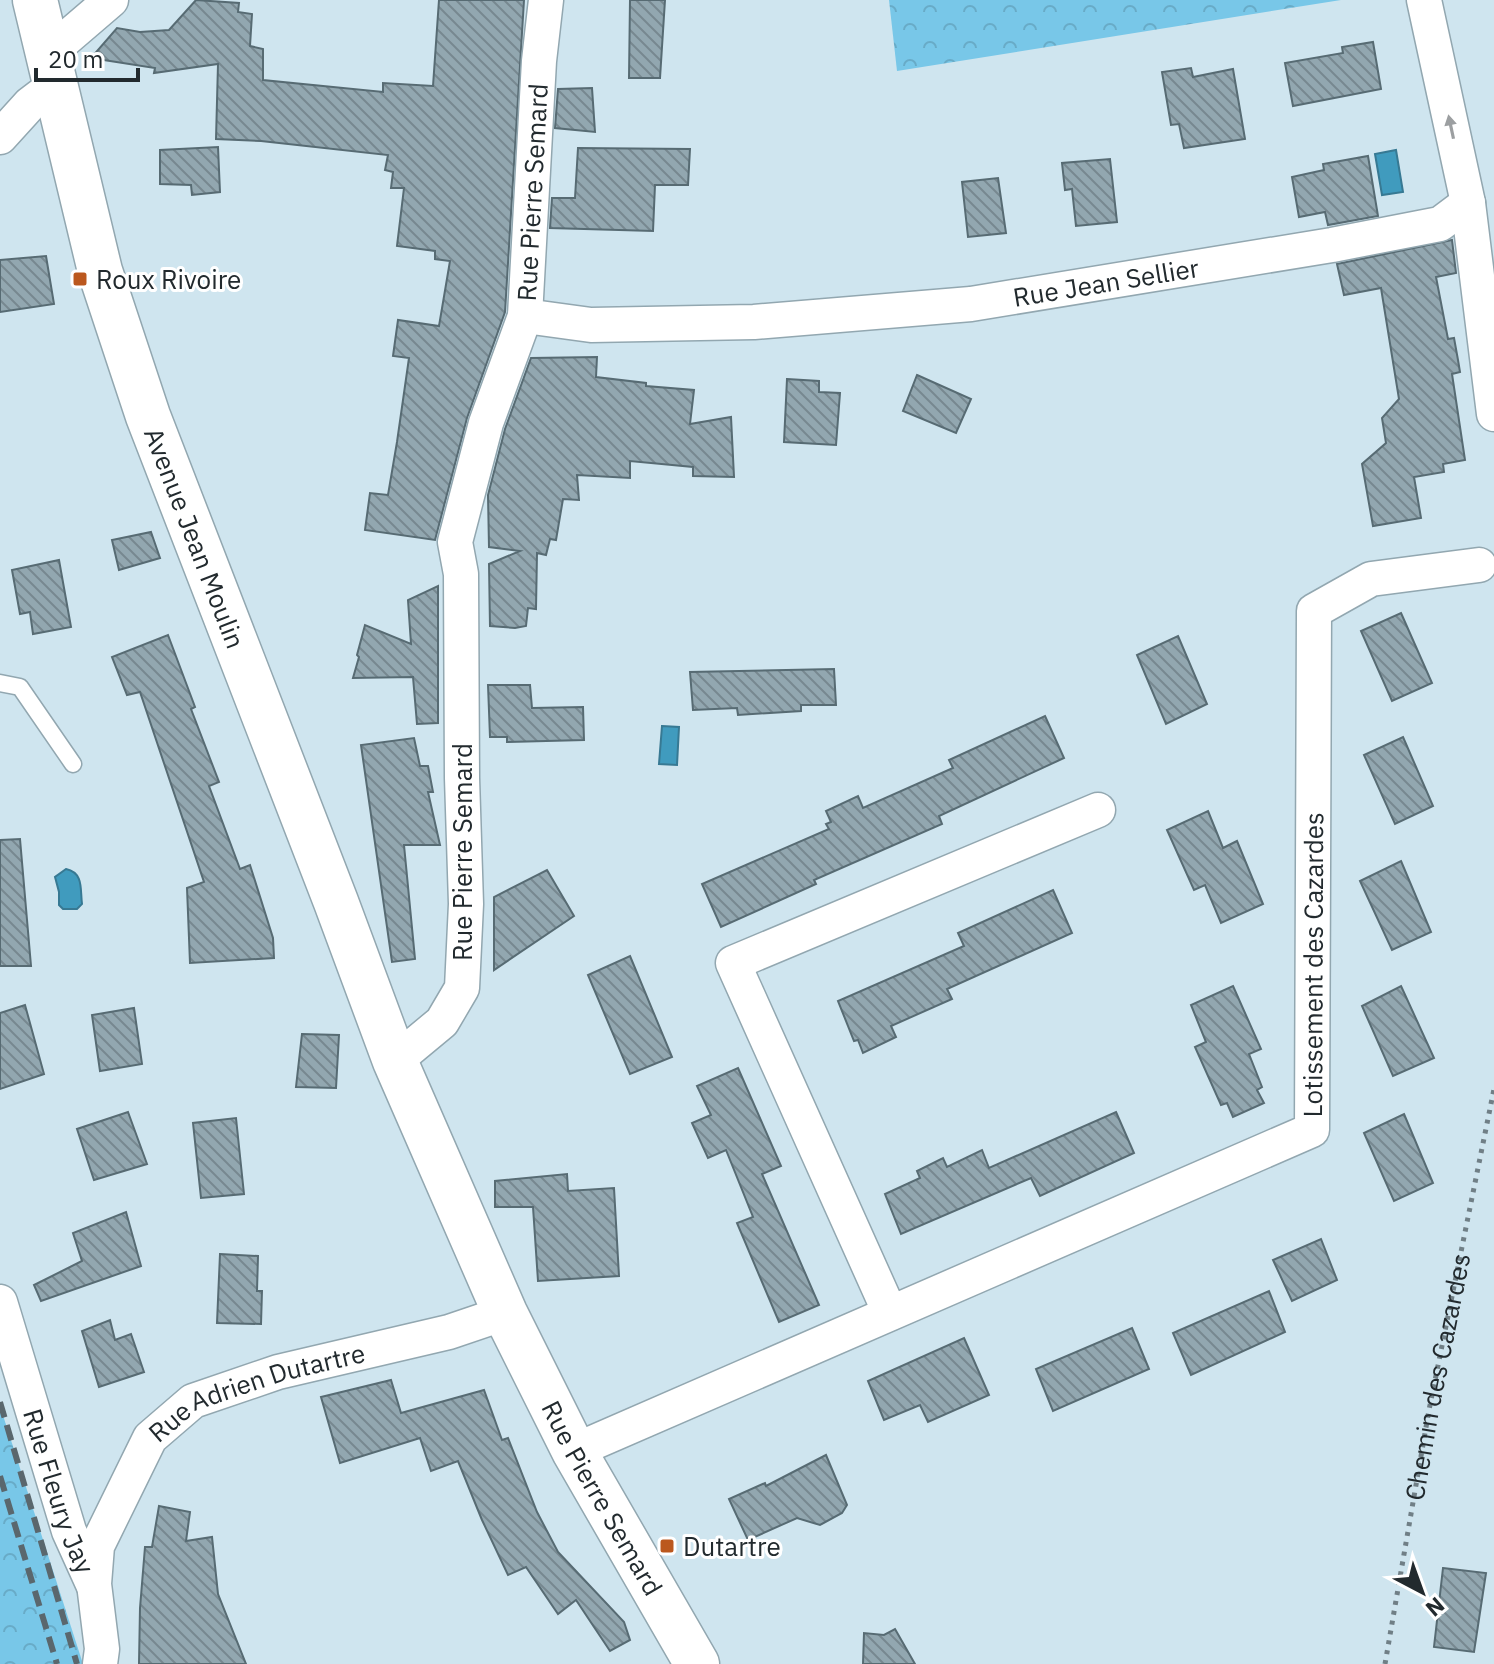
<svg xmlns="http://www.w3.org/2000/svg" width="1494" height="1664" font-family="'IBM Plex Sans',sans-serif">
	<defs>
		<pattern id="park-crowns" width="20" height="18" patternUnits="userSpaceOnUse" patternTransform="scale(2)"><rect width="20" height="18" fill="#78c7e8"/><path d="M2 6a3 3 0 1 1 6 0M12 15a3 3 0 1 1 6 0" fill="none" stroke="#68abc7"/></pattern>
		<pattern id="building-back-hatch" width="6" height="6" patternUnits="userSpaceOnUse" patternTransform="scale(2)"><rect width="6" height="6" fill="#92a7b0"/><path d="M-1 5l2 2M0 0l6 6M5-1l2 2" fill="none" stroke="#778890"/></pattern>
	</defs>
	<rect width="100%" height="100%" fill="#cfe5ef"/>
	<g fill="url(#park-crowns)">
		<polygon points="889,0 1341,0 897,71"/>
		<polygon points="0,1406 83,1664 0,1664"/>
	</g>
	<g fill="#409bbe" stroke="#377993" stroke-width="2">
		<polygon points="1396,150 1403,192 1382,195 1375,154"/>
		<polygon points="662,726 679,727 677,765 659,764"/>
		<path d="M 66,869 C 84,873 80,889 82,904 L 77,909 L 63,909 L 59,905 L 59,892 L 55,877 Z"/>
	</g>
	<g fill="url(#building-back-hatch)" stroke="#576b73" stroke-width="2">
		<polygon points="196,0 239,3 238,12 252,14 250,46 263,49 263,80 383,92 383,83 433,86 439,0 524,0 505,312 467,418 435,540 365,530 370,493 388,495 397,442 409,358 393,356 398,320 439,326 450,261 435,259 435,251 397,246 404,188 391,188 393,172 385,170 388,155 261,141 216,139 218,64 154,73 155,68 91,58 117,28 140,32 169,30"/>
		<polygon points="630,0 665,0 660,78 629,78"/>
		<polygon points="1373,42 1381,89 1293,106 1285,63 1343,53 1342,47"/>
		<polygon points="1191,68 1193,77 1233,69 1245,139 1184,148 1179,124 1171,125 1162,72"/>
		<polygon points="592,88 595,132 555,128 558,89"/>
		<polygon points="218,147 220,192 192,195 191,185 160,184 160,150"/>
		<polygon points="578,148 690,149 688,185 655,185 653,231 550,228 552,198 575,198"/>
		<polygon points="1368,156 1378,216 1328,225 1325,212 1299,217 1292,177 1324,170 1323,164"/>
		<polygon points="1110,159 1117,222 1076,226 1072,189 1065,190 1062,163"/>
		<polygon points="998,178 1006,233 968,237 962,182"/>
		<polygon points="1452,240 1456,273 1436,277 1448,339 1454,338 1458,360 1460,372 1452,374 1465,460 1443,464 1444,472 1414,477 1421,518 1373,526 1362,464 1386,443 1382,418 1399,399 1381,288 1344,295 1337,264"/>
		<polygon points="46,256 54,304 0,312 0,260"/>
		<polygon points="597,357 596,377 646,383 646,386 694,390 690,424 731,417 734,477 693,476 693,467 630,461 630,478 577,475 579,500 563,499 556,540 550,539 546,555 537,553 536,609 528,608 526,626 515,628 490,626 489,564 520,551 489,547 488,495 505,429 531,358"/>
		<polygon points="917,375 971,399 956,433 903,411"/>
		<polygon points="787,379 819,381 819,392 840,393 836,445 784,442"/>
		<polygon points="151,532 160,558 119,570 112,540"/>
		<polygon points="59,560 71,627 33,634 30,612 20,614 12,570"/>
		<polygon points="438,586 438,723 417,724 413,677 353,678 359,657 357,655 365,625 411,644 408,600"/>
		<polygon points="1401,613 1432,683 1392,701 1361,631"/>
		<polygon points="168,635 195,707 191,709 219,782 209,786 240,869 250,865 273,938 274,958 190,963 187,888 204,882 140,692 127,695 112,657"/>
		<polygon points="1178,636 1207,704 1166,724 1137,655"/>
		<polygon points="834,669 836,705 801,705 801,711 738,715 737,708 693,710 690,672"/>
		<polygon points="488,685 530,685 532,708 583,707 584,740 507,742 507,737 490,737"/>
		<polygon points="1045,716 1064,758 939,816 942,824 814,880 816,884 721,927 702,884 829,829 826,824 831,822 826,811 858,796 863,808 953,768 949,760"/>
		<polygon points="1403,737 1433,806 1395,824 1364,755"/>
		<polygon points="414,738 420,766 428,766 433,792 428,792 440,845 404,845 415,959 392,962 361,745"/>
		<polygon points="1208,811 1223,848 1237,841 1263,904 1221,923 1205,885 1194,890 1167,830"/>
		<polygon points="20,839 31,966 0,966 0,840"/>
		<polygon points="1401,861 1431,932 1392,950 1360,881"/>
		<polygon points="547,870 574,916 494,970 494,897"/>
		<polygon points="1053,890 1072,933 947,989 952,999 891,1026 896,1037 863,1053 858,1040 854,1041 838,1001 964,946 958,933"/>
		<polygon points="630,956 672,1057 630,1074 588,975"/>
		<polygon points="1233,986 1261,1049 1249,1054 1262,1087 1257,1090 1264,1103 1233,1117 1227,1103 1221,1105 1195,1047 1206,1042 1191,1005"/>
		<polygon points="1401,986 1434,1058 1393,1076 1362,1006"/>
		<polygon points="25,1005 44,1074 0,1089 0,1013"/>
		<polygon points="134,1008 142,1064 100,1071 92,1015"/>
		<polygon points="302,1034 339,1035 336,1088 296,1087"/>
		<polygon points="738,1068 781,1166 762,1174 819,1305 779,1322 737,1223 753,1217 726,1150 708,1158 692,1123 711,1115 697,1086"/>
		<polygon points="128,1112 147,1164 94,1180 77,1129"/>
		<polygon points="1116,1112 1134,1153 1040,1196 1031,1178 901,1234 885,1194 920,1178 917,1171 943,1158 947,1167 982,1150 989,1168"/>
		<polygon points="1404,1114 1433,1183 1394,1201 1364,1133"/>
		<polygon points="236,1118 244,1194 201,1198 193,1123"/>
		<polygon points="567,1174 568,1191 614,1188 619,1276 538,1281 533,1207 495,1207 495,1181"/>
		<polygon points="126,1212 141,1266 41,1301 34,1285 82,1261 73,1233"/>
		<polygon points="1321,1239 1337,1280 1292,1301 1273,1260"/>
		<polygon points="220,1254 258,1256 257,1291 262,1291 261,1324 217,1323"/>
		<polygon points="1269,1291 1285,1332 1191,1375 1173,1333"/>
		<polygon points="110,1320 115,1340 131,1334 144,1372 99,1387 82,1331"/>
		<polygon points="1132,1328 1149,1369 1053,1411 1036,1369"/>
		<polygon points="964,1338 989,1395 928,1422 920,1405 884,1420 868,1381"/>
		<polygon points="391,1380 401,1413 484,1390 502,1440 508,1438 537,1512 558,1552 624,1622 630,1640 610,1651 576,1600 558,1614 526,1567 508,1575 482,1520 458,1461 431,1471 420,1438 340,1463 321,1397"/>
		<polygon points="826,1455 847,1505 842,1513 820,1525 797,1518 748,1540 729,1499 765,1483 766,1486"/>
		<polygon points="159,1506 190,1512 186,1541 212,1537 218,1594 246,1664 139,1664 140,1608 145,1547 152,1547"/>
		<polygon points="1443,1568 1486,1573 1474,1652 1434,1647"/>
		<polygon points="895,1629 915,1664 863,1664 864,1633 884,1635"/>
	</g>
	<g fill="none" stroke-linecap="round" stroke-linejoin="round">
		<g stroke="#92a7b0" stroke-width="19">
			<polyline id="service" points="0,683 20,687 73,764"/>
		</g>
		<g stroke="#92a7b0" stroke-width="37">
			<g id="minor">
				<polyline points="1424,0 1468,203 1494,414"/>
				<polyline points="48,54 111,0"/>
				<polyline points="0,137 30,104 55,85"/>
				<path id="s2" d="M 525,316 L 591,325 L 754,322 L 971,304 L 1332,245 L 1440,224 L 1468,203"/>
				<path id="s3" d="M 395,1061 L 442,1022 L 462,988 L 466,904 L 462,778 L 461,574 L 455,542 L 486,423 L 525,316 L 539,61 L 546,0"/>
				<path id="s4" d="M 0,1302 L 69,1531 L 93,1584"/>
				<polyline points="890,1313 733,963 1098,810"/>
				<path id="s5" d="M 574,1451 L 1312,1130 L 1314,611 L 1371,579 L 1479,565"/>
				<path id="s6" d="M 100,1664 L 102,1649 L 94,1584 L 97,1546 L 150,1438 L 193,1401 L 278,1372 L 449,1332 L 505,1313"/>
			</g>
		</g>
		<g stroke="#92a7b0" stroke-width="47">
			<g id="secondary">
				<path id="s7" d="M 35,0 L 100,271 L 148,416 L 336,902 L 395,1061 L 505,1313 L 574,1451 L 697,1664"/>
			</g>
		</g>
		<path stroke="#707f86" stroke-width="5" stroke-dasharray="4 6" stroke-linecap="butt" id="s1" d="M 1385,1664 L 1429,1410 L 1494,1089"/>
		<use href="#service" stroke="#fff" stroke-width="16"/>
		<use href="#minor" stroke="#fff" stroke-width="34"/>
		<use href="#secondary" stroke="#fff" stroke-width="44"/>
		<g stroke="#5a676d" stroke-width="6" stroke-dasharray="16 8" stroke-linecap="butt">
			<polyline points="0,1402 77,1664"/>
			<polyline points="0,1476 57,1664"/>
		</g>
	</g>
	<defs><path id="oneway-solid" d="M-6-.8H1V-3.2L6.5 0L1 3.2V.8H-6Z" transform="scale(2)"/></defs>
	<use fill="#9c9fa1" href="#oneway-solid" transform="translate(1451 127) rotate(-102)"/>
	<g fill="#bb581e" stroke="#fff" stroke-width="3">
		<rect x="72" y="271" width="16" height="16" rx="4"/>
		<rect x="659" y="1538" width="16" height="16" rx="4"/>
	</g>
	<g text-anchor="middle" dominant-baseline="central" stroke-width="6" stroke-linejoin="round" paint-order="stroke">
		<g font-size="26" fill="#222a2e" stroke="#fff">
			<text stroke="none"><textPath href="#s3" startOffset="908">Rue Pierre Semard</textPath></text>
			<text stroke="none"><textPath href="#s2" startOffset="584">Rue Jean Sellier</textPath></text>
			<text stroke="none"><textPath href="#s7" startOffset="562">Avenue Jean Moulin</textPath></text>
			<text transform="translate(462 852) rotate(-90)">Rue Pierre Semard</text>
			<text stroke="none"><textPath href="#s5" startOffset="970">Lotissement des Cazardes</textPath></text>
			<text stroke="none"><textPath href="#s1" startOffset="292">Chemin des Cazardes</textPath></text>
			<text stroke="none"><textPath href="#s6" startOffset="358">Rue Adrien Dutartre</textPath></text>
			<text stroke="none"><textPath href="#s4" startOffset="198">Rue Fleury Jay</textPath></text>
			<text stroke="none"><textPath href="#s7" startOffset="1606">Rue Pierre Semard</textPath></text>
		</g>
		<g font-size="26" fill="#222a2e" stroke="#fff" text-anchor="start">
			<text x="96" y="279">Roux Rivoire</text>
			<text x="683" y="1546">Dutartre</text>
		</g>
	</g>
	<g transform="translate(1422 1592) rotate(139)" stroke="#ffffff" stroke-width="6" paint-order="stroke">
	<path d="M0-6L14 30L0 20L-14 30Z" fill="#222a2e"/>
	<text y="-12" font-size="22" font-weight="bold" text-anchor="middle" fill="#222a2e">N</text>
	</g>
	<path d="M36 68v12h102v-12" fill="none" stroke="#222a2e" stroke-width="4"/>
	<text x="48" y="68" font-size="24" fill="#222a2e" stroke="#ffffff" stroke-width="6" paint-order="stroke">20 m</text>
</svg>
